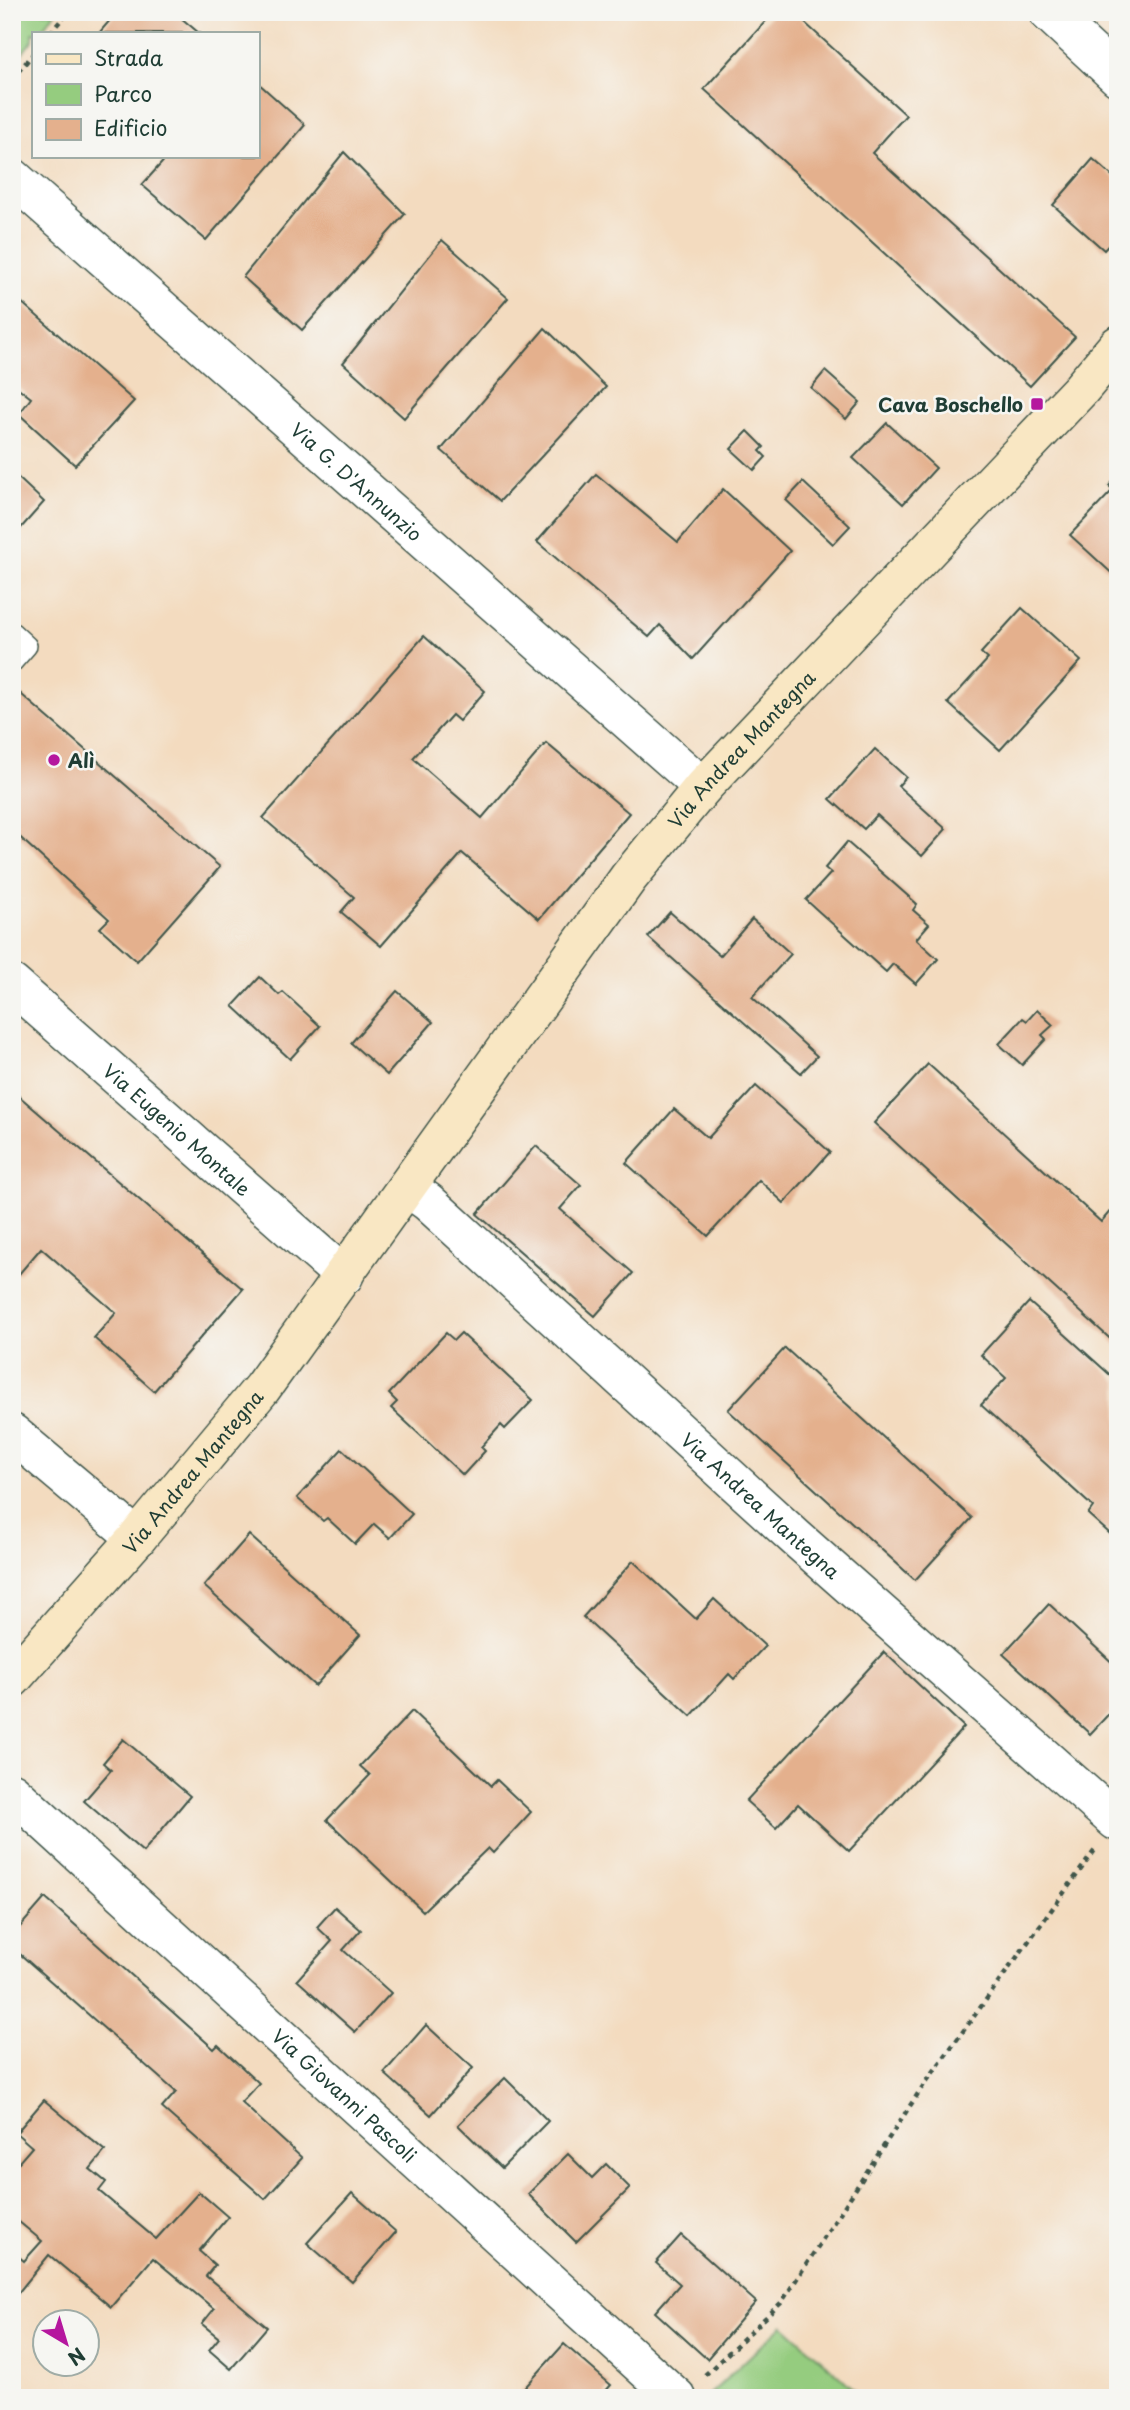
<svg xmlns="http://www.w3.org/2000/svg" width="1130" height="2410" font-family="'Playpen Sans',sans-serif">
	<rect width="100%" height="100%" fill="#f6f6f2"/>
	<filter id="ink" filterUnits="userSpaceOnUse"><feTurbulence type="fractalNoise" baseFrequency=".0143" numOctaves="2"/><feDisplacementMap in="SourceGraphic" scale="14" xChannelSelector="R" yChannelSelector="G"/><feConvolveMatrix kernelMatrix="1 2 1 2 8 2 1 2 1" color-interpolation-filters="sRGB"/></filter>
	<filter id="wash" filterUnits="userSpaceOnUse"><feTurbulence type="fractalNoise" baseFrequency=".00686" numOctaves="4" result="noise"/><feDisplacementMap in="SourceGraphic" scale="28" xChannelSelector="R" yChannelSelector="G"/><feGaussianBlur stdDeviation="1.57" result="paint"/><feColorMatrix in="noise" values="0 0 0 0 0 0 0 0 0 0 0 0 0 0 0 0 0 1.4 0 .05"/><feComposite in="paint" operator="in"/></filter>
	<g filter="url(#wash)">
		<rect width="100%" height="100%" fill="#f3dbbf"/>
		<g fill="#95cc7f" stroke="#5a845a" stroke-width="2">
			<polygon points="12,12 56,12 39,33 33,33 33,40 12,65"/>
			<polygon points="783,2325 864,2398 706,2398"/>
		</g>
		<g id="blocks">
			<g fill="#e4b08d">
				<polygon points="117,12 174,12 199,33 99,33"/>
				<polygon points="774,12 793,12 906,115 872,153 1075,337 1030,386 704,89"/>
				<polygon points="257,82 305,125 206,240 142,185 168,156 257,156"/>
				<polygon points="344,152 405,214 302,330 243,277"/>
				<polygon points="1093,159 1118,181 1118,235 1104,250 1053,205"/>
				<polygon points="442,240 508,298 404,418 343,363"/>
				<polygon points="12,294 134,401 75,465 19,414 31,398 12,383"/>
				<polygon points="545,328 606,387 500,501 441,450"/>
				<polygon points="825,371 860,402 846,419 811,388"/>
				<polygon points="887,423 936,468 903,504 853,458"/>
				<polygon points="748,431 764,447 760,451 766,457 754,470 731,449"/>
				<polygon points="12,472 44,502 12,538"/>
				<polygon points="596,474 678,542 723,489 790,551 693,659 660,625 649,637 537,542"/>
				<polygon points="1118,476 1118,579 1070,535 1113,490 1109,486"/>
				<polygon points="803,482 850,526 833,544 786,500"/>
				<polygon points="1022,608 1081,661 1000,750 948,703 988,659 981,653"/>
				<polygon points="424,636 485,691 459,721 452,715 413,758 482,818 546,743 629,813 539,919 462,853 381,946 341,912 354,897 263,818"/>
				<polygon points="14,688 220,867 137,961 100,928 109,919 12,830"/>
				<polygon points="875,749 906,777 898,786 946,829 922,856 877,815 864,829 830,799"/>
				<polygon points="847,842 917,904 913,910 929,924 916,939 938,959 916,984 893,964 886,972 806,900 831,873 825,868"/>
				<polygon points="670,912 720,956 752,919 791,954 752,997 817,1056 801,1073 648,937"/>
				<polygon points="260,977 279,995 283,992 320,1026 290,1059 233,1006"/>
				<polygon points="397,991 433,1022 387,1075 351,1043"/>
				<polygon points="1037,1010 1053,1025 1042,1035 1046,1039 1022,1065 999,1044 1023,1018 1027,1021"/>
				<polygon points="928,1064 1101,1222 1118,1202 1118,1346 874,1123"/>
				<polygon points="756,1086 830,1152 784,1203 759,1180 708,1236 626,1163 674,1109 708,1138"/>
				<polygon points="12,1090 243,1289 154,1391 94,1338 116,1313 41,1248 19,1274 12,1268"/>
				<polygon points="536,1146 581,1185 560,1209 633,1273 595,1316 477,1214"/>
				<polygon points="1029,1302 1118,1382 1118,1541 1088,1514 1093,1507 981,1405 1006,1378 981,1355"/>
				<polygon points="446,1333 454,1340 461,1333 533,1400 505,1429 501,1425 481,1447 485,1451 463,1475 391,1408 397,1402 389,1394"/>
				<polygon points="785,1348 972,1518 915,1580 728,1410"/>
				<polygon points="342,1449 412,1514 390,1538 374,1524 355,1544 327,1518 323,1521 297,1498"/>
				<polygon points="249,1535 360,1635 315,1686 204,1586"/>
				<polygon points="633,1561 696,1619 714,1599 765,1646 734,1679 729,1674 691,1716 583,1617"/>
				<polygon points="1049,1604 1118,1668 1118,1704 1090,1734 1003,1654"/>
				<polygon points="884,1652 964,1727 849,1851 798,1804 776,1828 746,1801"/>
				<polygon points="412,1711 491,1786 497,1780 531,1812 493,1853 488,1848 423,1911 327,1820 370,1775 360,1766"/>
				<polygon points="123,1739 190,1796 143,1852 84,1801 111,1770 103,1763"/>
				<polygon points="45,1898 214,2049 218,2045 259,2083 241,2102 302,2158 265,2199 162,2108 176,2092 12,1947 12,1936"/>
				<polygon points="335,1907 361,1930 343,1950 391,1993 355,2032 297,1980 332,1941 317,1927"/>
				<polygon points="426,2025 473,2068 431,2115 384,2073"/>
				<polygon points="505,2078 548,2121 502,2168 458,2125"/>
				<polygon points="44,2100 105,2151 90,2169 106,2182 99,2191 156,2239 199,2192 228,2217 199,2251 215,2265 206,2276 267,2327 231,2369 209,2350 219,2338 202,2324 214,2309 153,2258 111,2307 49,2255 18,2293 12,2288 12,2251 24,2261 42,2241 12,2216 12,2170 32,2147 16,2133"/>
				<polygon points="568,2154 592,2178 606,2164 630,2188 576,2242 528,2194"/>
				<polygon points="352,2193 396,2232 352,2282 307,2243"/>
				<polygon points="681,2235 756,2302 707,2359 655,2312 680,2284 656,2263"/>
				<polygon points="564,2344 611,2385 604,2393 610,2398 523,2398 519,2394"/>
			</g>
		</g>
	</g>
	<g filter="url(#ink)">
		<use href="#blocks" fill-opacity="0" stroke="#3f5549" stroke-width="2"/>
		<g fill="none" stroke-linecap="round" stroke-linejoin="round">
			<g stroke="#3f5549" stroke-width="22">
				<polyline id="service" points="12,632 27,646 12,663"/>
			</g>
			<g stroke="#3f5549" stroke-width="41">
				<g id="minor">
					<path id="s1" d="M 12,177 L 703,787"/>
					<path id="s2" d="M 12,984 L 344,1276"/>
					<path id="s3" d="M 407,1187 L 428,1202 L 796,1538 L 1116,1821"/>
					<polyline points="12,1433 137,1538"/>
					<path id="s4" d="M 12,1792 L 677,2398"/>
				</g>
			</g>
			<g stroke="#3f5549" stroke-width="41">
				<polyline id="tertiary" points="1048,12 1118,77"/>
			</g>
			<g stroke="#3f5549" stroke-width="41">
				<g id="secondary">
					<path id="s5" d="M 12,1679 L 137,1538 L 262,1388 L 629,877 L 703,787 L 1081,389 L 1118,345"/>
				</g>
			</g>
			<g stroke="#3f5549" stroke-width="4.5" stroke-dasharray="5 5" stroke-linecap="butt">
				<polyline points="50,33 68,12"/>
				<polyline points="12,79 33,54"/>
				<polyline points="705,2375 781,2303 921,2089 1095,1850"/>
			</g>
			<use href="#service" stroke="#fff" stroke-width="19"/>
			<use href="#minor" stroke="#fff" stroke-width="38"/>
			<use href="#tertiary" stroke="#fff" stroke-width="38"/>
			<use href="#secondary" stroke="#f9e7c3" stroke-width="38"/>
		</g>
	</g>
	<g fill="#b5179e" stroke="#f6f6f2" stroke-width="2.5">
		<rect x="1030" y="397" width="14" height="14" rx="3.5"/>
		<circle cx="54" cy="760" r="7"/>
	</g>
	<g text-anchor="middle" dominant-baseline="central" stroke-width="5" stroke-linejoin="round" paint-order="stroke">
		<g font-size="19" font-weight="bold" fill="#1f3d34" stroke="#f6f6f2" text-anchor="end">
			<text x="1023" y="404">Cava Boschello</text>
			<text x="68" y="760" text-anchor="start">Alì</text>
		</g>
		<g font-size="19" fill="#1f3d34" stroke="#f6f6f2">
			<text stroke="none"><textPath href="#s1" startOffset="460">Via G. D'Annunzio</textPath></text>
			<text stroke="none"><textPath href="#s5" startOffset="1183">Via Andrea Mantegna</textPath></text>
			<text stroke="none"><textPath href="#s2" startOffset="220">Via Eugenio Montale</textPath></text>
			<text stroke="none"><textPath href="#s5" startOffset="275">Via Andrea Mantegna</textPath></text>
			<text stroke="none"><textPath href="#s3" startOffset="476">Via Andrea Mantegna</textPath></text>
			<text stroke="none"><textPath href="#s4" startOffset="450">Via Giovanni Pascoli</textPath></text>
		</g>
	</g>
	<rect width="1130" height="2410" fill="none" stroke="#f6f6f2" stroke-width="42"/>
	<rect x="32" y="32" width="228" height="126" fill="#f6f6f2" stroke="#a0aca6" stroke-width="2"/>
	<rect x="46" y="54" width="35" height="10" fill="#f9e7c3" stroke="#a0aca6" stroke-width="2"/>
	<text x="94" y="66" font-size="21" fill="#1f3d34">Strada</text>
	<rect x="46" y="84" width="35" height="21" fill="#95cc7f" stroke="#a0aca6" stroke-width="2"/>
	<text x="94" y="102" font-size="21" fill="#1f3d34">Parco</text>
	<rect x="46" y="119" width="35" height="21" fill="#e4b08d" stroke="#a0aca6" stroke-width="2"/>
	<text x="94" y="136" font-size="21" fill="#1f3d34">Edificio</text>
	<g transform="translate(66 2343) rotate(142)"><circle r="33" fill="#f6f6f2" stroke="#a0aca6" stroke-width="2"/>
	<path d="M0-5L12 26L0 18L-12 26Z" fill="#b5179e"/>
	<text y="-10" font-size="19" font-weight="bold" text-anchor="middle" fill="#1f3d34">N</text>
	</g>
</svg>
